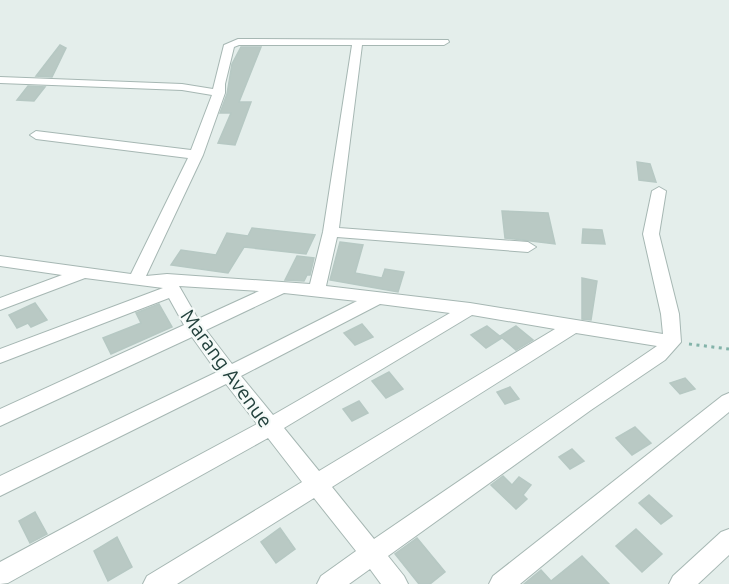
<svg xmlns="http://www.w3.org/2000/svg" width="729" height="584" font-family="Ubuntu,sans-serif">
	<rect width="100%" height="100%" fill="#e4eeeb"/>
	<g fill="#b9c9c4" stroke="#b6c8c3" stroke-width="1.5">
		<polygon points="60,45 66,48 52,77 36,76"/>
		<polygon points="241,47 261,47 239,102 251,102 235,145 218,143 231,113 220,113 227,94 232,64"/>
		<polygon points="28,86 45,87 34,101 17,100"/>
		<polygon points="637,162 650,164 656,182 639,180"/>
		<polygon points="502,211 548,213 555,244 505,238"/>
		<polygon points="252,228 315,235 306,254 244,247 228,273 171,265 181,250 216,255 227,233 248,236"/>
		<polygon points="583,229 602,230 605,244 582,243"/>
		<polygon points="340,242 363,245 355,273 382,278 385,269 404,272 398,292 330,280"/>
		<polygon points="297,256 314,258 310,275 307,275 304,281 285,280"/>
		<polygon points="582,278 597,281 591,320 582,319"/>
		<polygon points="35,303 47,320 31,327 28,323 17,328 9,315"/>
		<polygon points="159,304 172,327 111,354 103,338 141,323 136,313"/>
		<polygon points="362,324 373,337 355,345 344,333"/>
		<polygon points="487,326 502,338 486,348 471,335"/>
		<polygon points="516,326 533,340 516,350 500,336"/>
		<polygon points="389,372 403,389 386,398 372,381"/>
		<polygon points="685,378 695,389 680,394 670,383"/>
		<polygon points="510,387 519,399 505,404 497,392"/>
		<polygon points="359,401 368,413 352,421 343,409"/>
		<polygon points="635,427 651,443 632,455 616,438"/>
		<polygon points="572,449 584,461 570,469 559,457"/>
		<polygon points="503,476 512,485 519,477 531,485 523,495 527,499 516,509 491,485"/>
		<polygon points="649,495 672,516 661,524 639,503"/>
		<polygon points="35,512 47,534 30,543 19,521"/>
		<polygon points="280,528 295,549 276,563 261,542"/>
		<polygon points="636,529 662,554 642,572 616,546"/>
		<polygon points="117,537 132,567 108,581 94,551"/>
		<polygon points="417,538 445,572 430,584 419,584 395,554"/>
		<polygon points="582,556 609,584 524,584 541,570 551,581"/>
	</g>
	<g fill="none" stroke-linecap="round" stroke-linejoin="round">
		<g stroke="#a6b7b3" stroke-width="2">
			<g id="minor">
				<path d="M 238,39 L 448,40 L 449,42 L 444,45 L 362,45 L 339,228 L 528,242 L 536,247 L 528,252 L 337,237 L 326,286 L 470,303 L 663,334 L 661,314 L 643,234 L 652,191 L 659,187 L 666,191 L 659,234 L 679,314 L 681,342 L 665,360 L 591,410 L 388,556 L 404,576 L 408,584 L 381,584 L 370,569 L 349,584 L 317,584 L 321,576 L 356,551 L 314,498 L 177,584 L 143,584 L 147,576 L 302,482 L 268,438 L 8,583 L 0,584 L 0,562 L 257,424 L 226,384 L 0,496 L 0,476 L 217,372 L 192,337 L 0,426 L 0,409 L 184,325 L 169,298 L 0,363 L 0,349 L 163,288 L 85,278 L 0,310 L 0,298 L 62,275 L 0,266 L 0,256 L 131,274 L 188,158 L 36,139 L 30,135 L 36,131 L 191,150 L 212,95 L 182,90 L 0,83 L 0,77 L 182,84 L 213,89 L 224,45 ZM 239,45 L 352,45 L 323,232 L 310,284 L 167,274 L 146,276 L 203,155 L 225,93 L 225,84 L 234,47 ZM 179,286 L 259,291 L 198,319 ZM 284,293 L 357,301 L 232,364 L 206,330 ZM 380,304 L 450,313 L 273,415 L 241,376 ZM 472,315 L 555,329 L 319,471 L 284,428 ZM 576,333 L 657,346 L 374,539 L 332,487 Z"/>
				<polygon points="729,393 729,412 520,584 489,584 493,576 722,396"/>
				<polygon points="729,529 729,555 698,584 669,584 673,576 721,532"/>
			</g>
		</g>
		<polyline stroke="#83b3a9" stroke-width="3" stroke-dasharray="3 4.5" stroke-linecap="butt" points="689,344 729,349"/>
		<use href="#minor" fill="#fff" fill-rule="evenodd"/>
	</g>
	<g text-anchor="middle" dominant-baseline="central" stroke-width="4.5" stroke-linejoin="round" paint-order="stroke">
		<g font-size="20" fill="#22413c" stroke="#f5faf8">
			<text transform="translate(227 368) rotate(54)">Marang Avenue</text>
		</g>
	</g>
</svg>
